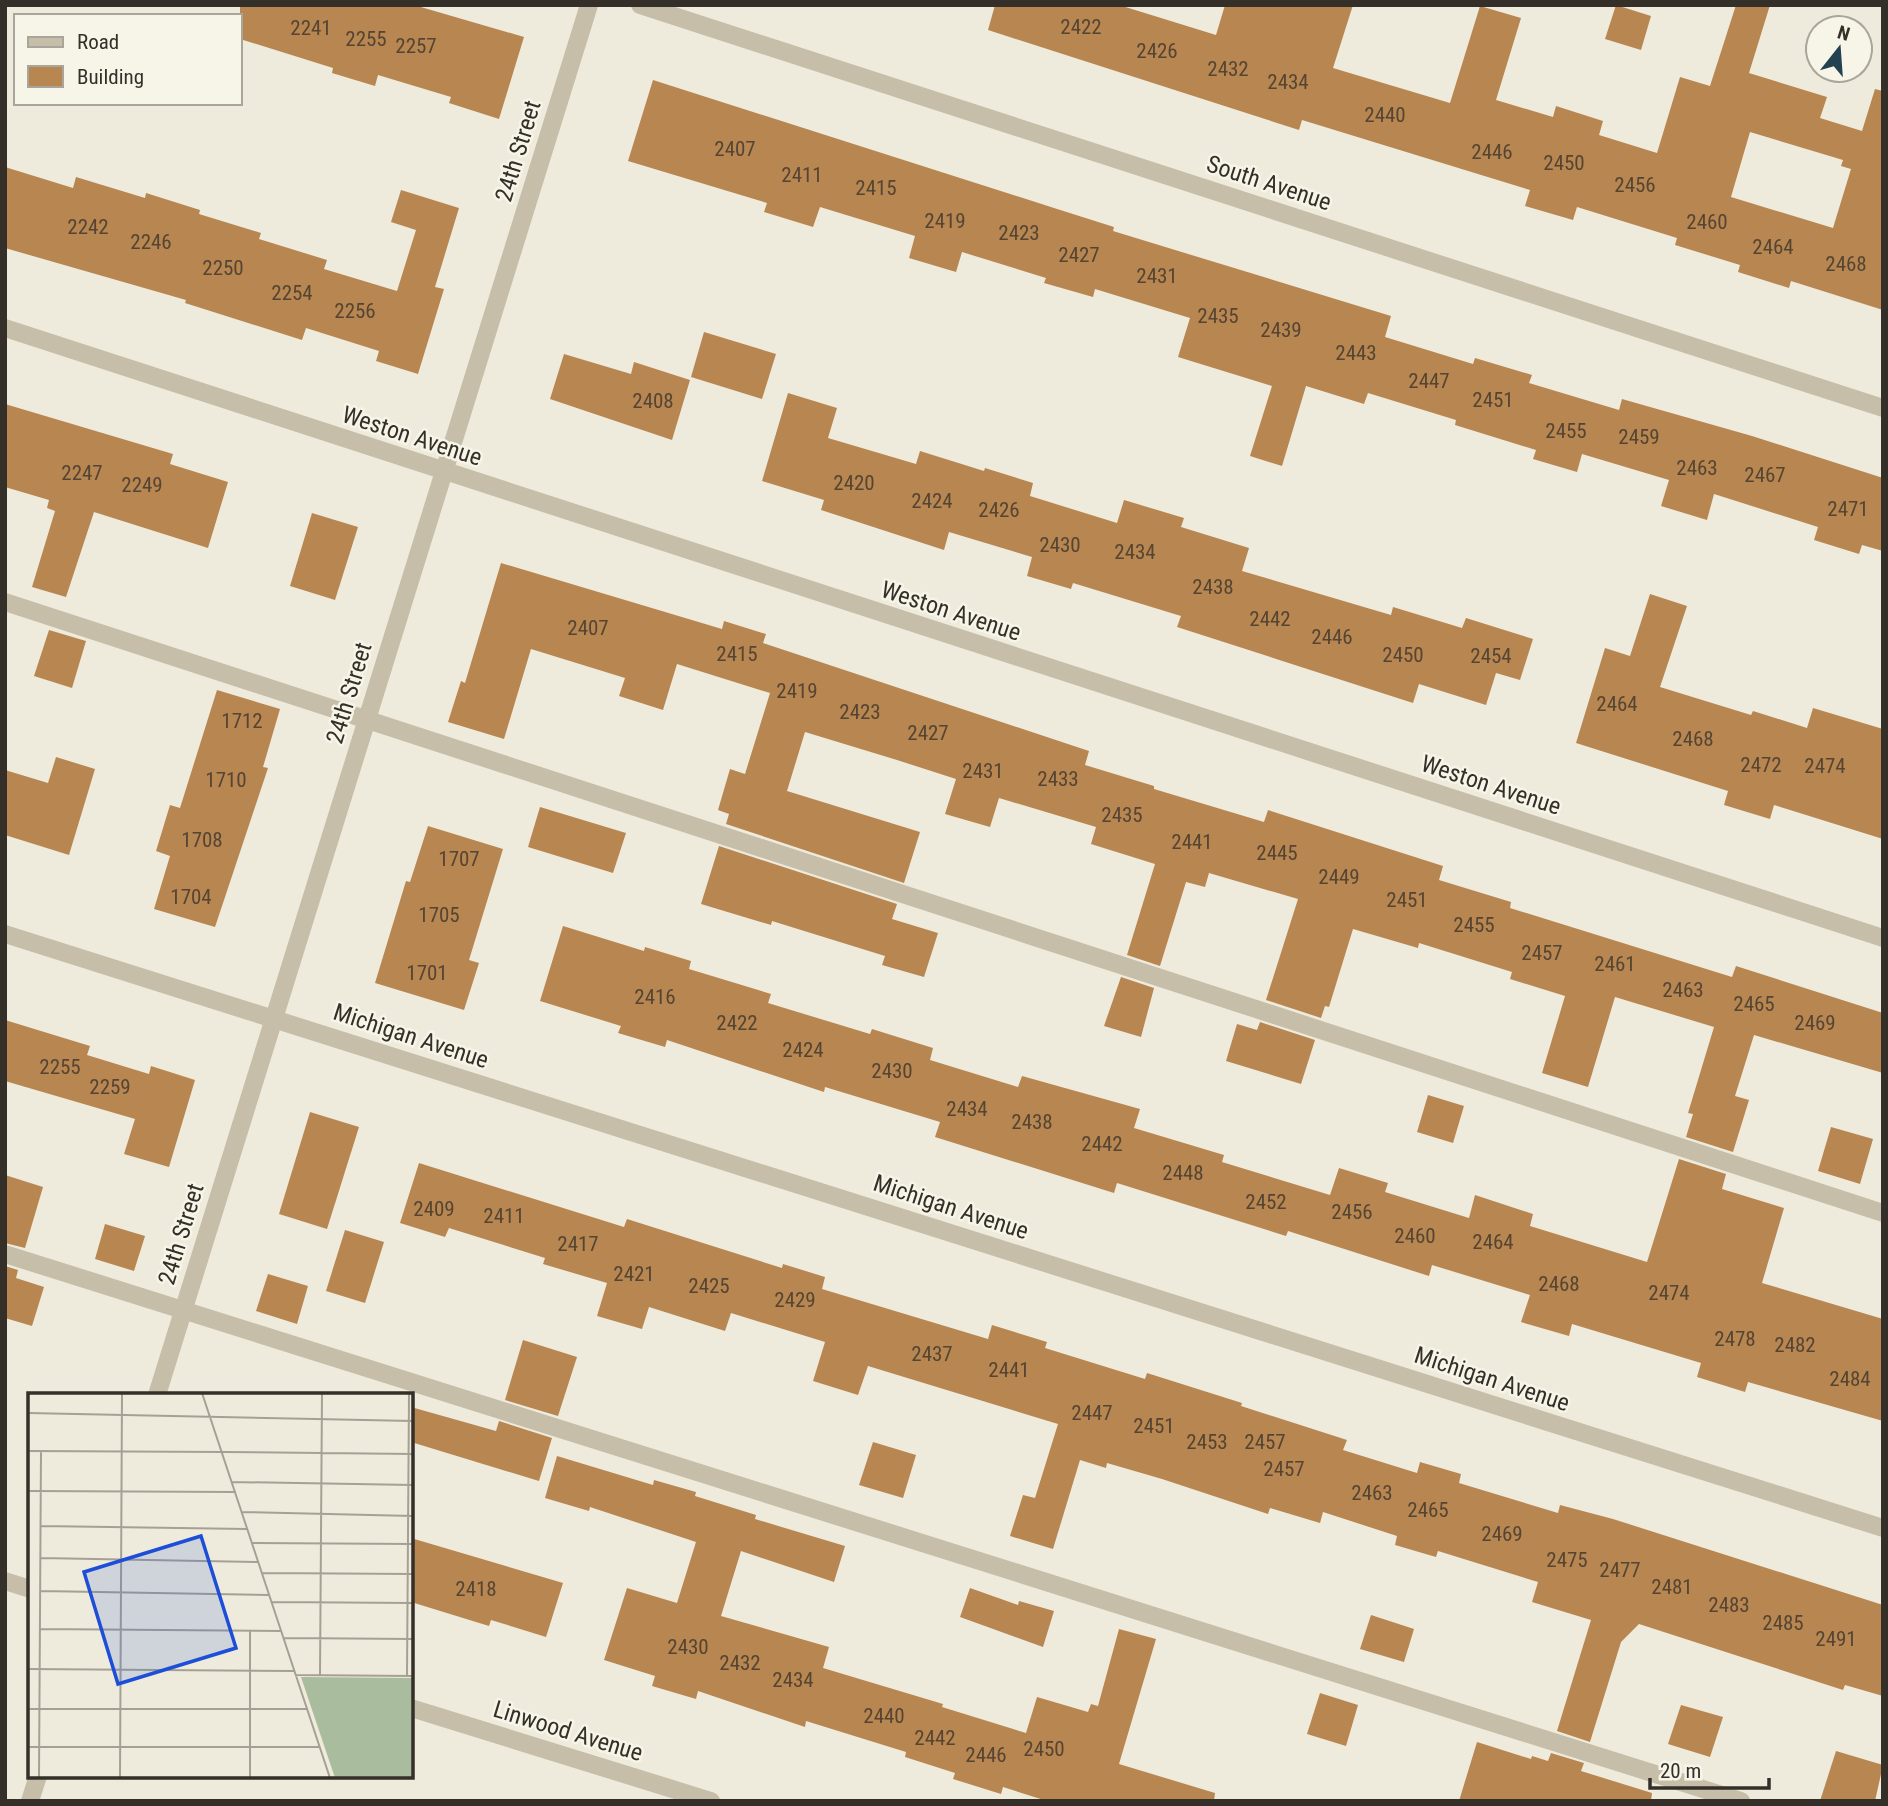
<svg xmlns="http://www.w3.org/2000/svg" width="1888" height="1806" font-family="'Roboto Condensed',sans-serif">
	<rect width="100%" height="100%" fill="#efebdc"/>
	<g fill="#b88651" fill-rule="evenodd">
		<polygon points="240,5 414,5 524,37 499,119 449,103 451,97 378,75 375,86 332,73 333,68 240,39"/>
		<path d="M 995,5 L 1119,5 L 1216,35 L 1225,5 L 1353,5 L 1333,68 L 1450,103 L 1480,6 L 1521,18 L 1496,100 L 1553,117 L 1556,106 L 1603,121 L 1599,135 L 1657,153 L 1680,77 L 1710,86 L 1736,5 L 1770,5 L 1749,73 L 1827,97 L 1820,118 L 1862,131 L 1875,89 L 1883,91 L 1883,310 L 1791,281 L 1789,288 L 1738,272 L 1740,265 L 1675,245 L 1677,238 L 1577,207 L 1573,220 L 1525,206 L 1530,190 L 1302,120 L 1299,130 L 988,30 ZM 1750,132 L 1843,160 L 1841,166 L 1851,169 L 1833,228 L 1731,197 Z"/>
		<polygon points="1616,5 1651,16 1641,50 1605,39"/>
		<polygon points="653,80 1054,208 1114,227 1113,231 1391,316 1385,337 1473,364 1475,358 1532,375 1529,383 1619,410 1622,399 1752,436 1883,478 1883,551 1862,545 1859,554 1814,540 1818,527 1714,494 1707,520 1661,506 1669,480 1582,454 1577,472 1533,459 1536,450 1455,425 1456,420 1368,393 1364,404 1306,386 1282,466 1250,456 1272,386 1178,357 1190,318 1095,289 1093,297 1044,283 1046,278 962,252 956,272 909,258 915,236 820,207 813,227 764,212 767,203 628,161"/>
		<polygon points="5,167 73,188 76,177 145,198 146,193 200,210 199,214 261,233 259,239 327,260 324,269 397,291 416,230 391,222 401,190 459,208 435,287 444,289 418,374 376,361 379,351 306,328 302,340 185,303 186,300 5,248"/>
		<polygon points="704,332 776,354 762,399 691,377"/>
		<polygon points="564,354 631,374 634,362 690,380 672,440 550,399"/>
		<polygon points="788,393 837,408 828,438 916,464 920,451 984,471 985,468 1033,483 1030,496 1117,523 1124,500 1184,518 1181,527 1249,548 1242,571 1391,615 1393,607 1462,628 1466,618 1533,639 1520,680 1496,673 1486,705 1419,684 1413,703 1177,627 1181,616 1073,583 1071,589 1027,576 1032,557 949,532 944,550 821,510 824,500 762,481"/>
		<polygon points="5,404 173,454 170,464 228,482 208,548 94,512 66,597 32,587 55,511 47,508 49,500 5,487"/>
		<polygon points="312,513 358,527 335,600 290,586"/>
		<polygon points="501,563 722,629 724,621 766,634 763,643 1089,751 1085,765 1154,786 1154,789 1264,822 1268,810 1443,866 1439,880 1511,902 1510,908 1732,977 1736,966 1883,1013 1883,1073 1754,1035 1735,1096 1749,1100 1733,1152 1686,1137 1693,1114 1688,1113 1714,1027 1615,997 1588,1087 1542,1073 1565,996 1510,979 1512,972 1419,943 1418,948 1353,929 1329,1007 1325,1006 1321,1018 1266,1000 1298,899 1209,873 1205,887 1186,882 1160,966 1127,955 1155,864 1091,844 1096,827 999,798 990,827 945,814 956,779 897,760 805,732 787,791 920,832 904,883 726,824 729,814 718,810 730,769 745,774 770,693 677,664 663,710 619,696 625,678 531,649 504,739 448,722 461,681 465,683"/>
		<polygon points="1650,594 1687,606 1660,687 1751,715 1753,711 1807,728 1813,708 1883,729 1883,839 1774,805 1770,819 1724,805 1728,791 1576,743 1605,648 1630,656"/>
		<polygon points="49,630 86,641 72,688 34,676"/>
		<polygon points="217,690 280,709 263,767 268,768 215,927 154,909 170,856 156,851 170,805 180,808"/>
		<polygon points="56,757 95,769 69,855 5,835 5,770 48,783"/>
		<polygon points="540,807 626,833 613,873 528,847"/>
		<polygon points="428,826 503,849 469,960 479,963 464,1010 375,983 406,881 410,882"/>
		<polygon points="719,846 897,904 892,919 938,933 924,977 882,965 885,956 772,921 771,925 701,904"/>
		<polygon points="563,926 644,951 645,947 691,961 689,969 771,994 768,1003 870,1034 872,1029 933,1048 930,1060 1018,1087 1022,1076 1140,1109 1134,1128 1224,1155 1222,1162 1330,1195 1339,1168 1388,1183 1385,1192 1469,1218 1475,1195 1533,1214 1530,1226 1647,1262 1679,1159 1726,1174 1722,1189 1784,1208 1762,1283 1883,1319 1883,1421 1748,1382 1745,1392 1697,1377 1701,1363 1572,1324 1569,1336 1521,1322 1530,1295 1432,1265 1429,1276 1288,1231 1286,1236 1117,1183 1114,1193 935,1137 940,1122 825,1087 824,1092 667,1040 665,1047 618,1033 621,1026 540,1001"/>
		<polygon points="1121,977 1154,988 1141,1037 1104,1026"/>
		<polygon points="5,1020 90,1046 87,1055 149,1074 151,1066 195,1080 169,1167 124,1154 135,1119 5,1081"/>
		<polygon points="1260,1022 1315,1040 1301,1084 1226,1061 1237,1024 1257,1030"/>
		<polygon points="1428,1095 1464,1106 1453,1143 1417,1132"/>
		<polygon points="310,1112 359,1127 327,1229 279,1214"/>
		<polygon points="1831,1127 1873,1139 1860,1184 1818,1171"/>
		<polygon points="419,1163 624,1227 627,1219 782,1268 783,1264 825,1277 822,1289 988,1339 992,1325 1047,1342 1045,1348 1145,1379 1147,1373 1242,1403 1241,1406 1347,1440 1343,1450 1417,1473 1420,1462 1461,1474 1459,1483 1558,1513 1560,1505 1613,1519 1883,1605 1883,1696 1845,1685 1843,1690 1639,1624 1621,1642 1590,1742 1557,1731 1591,1620 1532,1602 1538,1582 1438,1551 1436,1557 1395,1545 1397,1536 1323,1512 1320,1523 1270,1508 1268,1514 1162,1479 1107,1463 1106,1468 1080,1460 1053,1549 1010,1536 1023,1495 1035,1498 1058,1424 868,1366 858,1395 813,1381 825,1342 731,1313 725,1331 649,1307 642,1329 597,1316 607,1283 543,1264 545,1258 449,1228 445,1237 400,1223"/>
		<polygon points="5,1175 43,1187 25,1248 5,1243"/>
		<polygon points="105,1224 145,1236 134,1271 95,1259"/>
		<polygon points="345,1230 384,1242 365,1303 326,1291"/>
		<polygon points="5,1266 18,1270 16,1278 44,1287 32,1326 5,1318"/>
		<polygon points="268,1274 308,1286 297,1324 256,1311"/>
		<polygon points="523,1340 577,1357 558,1416 505,1400"/>
		<polygon points="411,1407 496,1431 499,1421 552,1438 539,1481 411,1442"/>
		<polygon points="873,1442 916,1455 903,1498 859,1485"/>
		<polygon points="557,1456 653,1485 654,1480 696,1492 695,1496 756,1515 755,1519 845,1546 834,1582 741,1551 721,1616 829,1647 823,1668 943,1704 942,1707 1026,1733 1037,1697 1088,1712 1091,1704 1098,1706 1119,1629 1156,1639 1119,1764 1215,1793 1214,1801 1047,1801 1003,1787 1001,1794 953,1779 955,1773 905,1757 906,1752 806,1721 805,1727 698,1691 696,1699 652,1686 655,1676 604,1660 627,1588 677,1603 696,1542 590,1507 589,1511 545,1498"/>
		<polygon points="411,1538 563,1583 546,1637 491,1620 489,1626 411,1602"/>
		<polygon points="970,1588 1018,1605 1019,1601 1054,1611 1043,1647 960,1617"/>
		<polygon points="1371,1615 1414,1629 1404,1662 1360,1649"/>
		<polygon points="1320,1693 1358,1705 1346,1746 1307,1734"/>
		<polygon points="1681,1705 1723,1717 1710,1757 1668,1744"/>
		<polygon points="1477,1742 1531,1759 1532,1756 1548,1761 1551,1753 1584,1763 1581,1771 1652,1793 1651,1801 1459,1801"/>
		<polygon points="1836,1751 1883,1765 1875,1801 1820,1801"/>
	</g>
	<g fill="none" stroke-linecap="round" stroke-linejoin="round">
		<g stroke="#c6bea9" stroke-width="18">
			<polyline points="640,5 1883,408"/>
			<polyline points="5,328 1883,938"/>
			<polyline points="5,602 1883,1213"/>
			<polyline points="5,934 1883,1528"/>
			<polyline points="5,1254 1741,1801"/>
			<polyline points="157,1395 589,5"/>
			<polyline points="5,1581 30,1589"/>
			<polyline points="411,1708 711,1801"/>
			<polyline points="30,1801 38,1776"/>
		</g>
	</g>
	<g text-anchor="middle" dominant-baseline="central" stroke-width="5" stroke-linejoin="round" paint-order="stroke">
		<g font-size="21" fill="#554532">
			<text x="1081" y="27">2422</text>
			<text x="311" y="28">2241</text>
			<text x="366" y="39">2255</text>
			<text x="416" y="46">2257</text>
			<text x="1157" y="51">2426</text>
			<text x="1228" y="69">2432</text>
			<text x="1288" y="82">2434</text>
			<text x="1385" y="115">2440</text>
			<text x="735" y="149">2407</text>
			<text x="1492" y="152">2446</text>
			<text x="1564" y="163">2450</text>
			<text x="802" y="175">2411</text>
			<text x="1635" y="185">2456</text>
			<text x="876" y="188">2415</text>
			<text x="945" y="221">2419</text>
			<text x="1707" y="222">2460</text>
			<text x="88" y="227">2242</text>
			<text x="1019" y="233">2423</text>
			<text x="151" y="242">2246</text>
			<text x="1773" y="247">2464</text>
			<text x="1079" y="255">2427</text>
			<text x="1846" y="264">2468</text>
			<text x="223" y="268">2250</text>
			<text x="1157" y="276">2431</text>
			<text x="292" y="293">2254</text>
			<text x="355" y="311">2256</text>
			<text x="1218" y="316">2435</text>
			<text x="1281" y="330">2439</text>
			<text x="1356" y="353">2443</text>
			<text x="1429" y="381">2447</text>
			<text x="1493" y="400">2451</text>
			<text x="653" y="401">2408</text>
			<text x="1566" y="431">2455</text>
			<text x="1639" y="437">2459</text>
			<text x="1697" y="468">2463</text>
			<text x="82" y="473">2247</text>
			<text x="1765" y="475">2467</text>
			<text x="854" y="483">2420</text>
			<text x="142" y="485">2249</text>
			<text x="932" y="501">2424</text>
			<text x="1848" y="509">2471</text>
			<text x="999" y="510">2426</text>
			<text x="1060" y="545">2430</text>
			<text x="1135" y="552">2434</text>
			<text x="1213" y="587">2438</text>
			<text x="1270" y="619">2442</text>
			<text x="588" y="628">2407</text>
			<text x="1332" y="637">2446</text>
			<text x="737" y="654">2415</text>
			<text x="1403" y="655">2450</text>
			<text x="1491" y="656">2454</text>
			<text x="797" y="691">2419</text>
			<text x="1617" y="704">2464</text>
			<text x="860" y="712">2423</text>
			<text x="242" y="721">1712</text>
			<text x="928" y="733">2427</text>
			<text x="1693" y="739">2468</text>
			<text x="1761" y="765">2472</text>
			<text x="1825" y="766">2474</text>
			<text x="983" y="771">2431</text>
			<text x="1058" y="779">2433</text>
			<text x="226" y="780">1710</text>
			<text x="1122" y="815">2435</text>
			<text x="202" y="840">1708</text>
			<text x="1192" y="842">2441</text>
			<text x="1277" y="853">2445</text>
			<text x="459" y="859">1707</text>
			<text x="1339" y="877">2449</text>
			<text x="191" y="897">1704</text>
			<text x="1407" y="900">2451</text>
			<text x="439" y="915">1705</text>
			<text x="1474" y="925">2455</text>
			<text x="1542" y="953">2457</text>
			<text x="1615" y="964">2461</text>
			<text x="427" y="973">1701</text>
			<text x="1683" y="990">2463</text>
			<text x="655" y="997">2416</text>
			<text x="1754" y="1004">2465</text>
			<text x="737" y="1023">2422</text>
			<text x="1815" y="1023">2469</text>
			<text x="803" y="1050">2424</text>
			<text x="60" y="1067">2255</text>
			<text x="892" y="1071">2430</text>
			<text x="110" y="1087">2259</text>
			<text x="967" y="1109">2434</text>
			<text x="1032" y="1122">2438</text>
			<text x="1102" y="1144">2442</text>
			<text x="1183" y="1173">2448</text>
			<text x="1266" y="1202">2452</text>
			<text x="434" y="1209">2409</text>
			<text x="1352" y="1212">2456</text>
			<text x="504" y="1216">2411</text>
			<text x="1415" y="1236">2460</text>
			<text x="1493" y="1242">2464</text>
			<text x="578" y="1244">2417</text>
			<text x="634" y="1274">2421</text>
			<text x="1559" y="1284">2468</text>
			<text x="709" y="1286">2425</text>
			<text x="1669" y="1293">2474</text>
			<text x="795" y="1300">2429</text>
			<text x="1735" y="1339">2478</text>
			<text x="1795" y="1345">2482</text>
			<text x="932" y="1354">2437</text>
			<text x="1009" y="1370">2441</text>
			<text x="1850" y="1379">2484</text>
			<text x="1092" y="1413">2447</text>
			<text x="1154" y="1426">2451</text>
			<text x="1207" y="1442">2453</text>
			<text x="1265" y="1442">2457</text>
			<text x="1284" y="1469">2457</text>
			<text x="1372" y="1493">2463</text>
			<text x="1428" y="1510">2465</text>
			<text x="1502" y="1534">2469</text>
			<text x="1567" y="1560">2475</text>
			<text x="1620" y="1570">2477</text>
			<text x="1672" y="1587">2481</text>
			<text x="476" y="1589">2418</text>
			<text x="1729" y="1605">2483</text>
			<text x="1783" y="1623">2485</text>
			<text x="1836" y="1639">2491</text>
			<text x="688" y="1647">2430</text>
			<text x="740" y="1663">2432</text>
			<text x="793" y="1680">2434</text>
			<text x="884" y="1716">2440</text>
			<text x="935" y="1738">2442</text>
			<text x="1044" y="1749">2450</text>
			<text x="986" y="1755">2446</text>
		</g>
		<g font-size="24" fill="#342f28" stroke="#f7f4e8">
			<text transform="translate(518 151) rotate(-73)">24th Street</text>
			<text transform="translate(1269 183) rotate(18)">South Avenue</text>
			<text transform="translate(412 436) rotate(18)">Weston Avenue</text>
			<text transform="translate(951 611) rotate(18)">Weston Avenue</text>
			<text transform="translate(349 693) rotate(-73)">24th Street</text>
			<text transform="translate(1491 785) rotate(18)">Weston Avenue</text>
			<text transform="translate(411 1036) rotate(18)">Michigan Avenue</text>
			<text transform="translate(951 1207) rotate(18)">Michigan Avenue</text>
			<text transform="translate(181 1234) rotate(-73)">24th Street</text>
			<text transform="translate(1492 1379) rotate(18)">Michigan Avenue</text>
			<text transform="translate(568 1731) rotate(17)">Linwood Avenue</text>
		</g>
	</g>
	<g transform="translate(28 1393)">
		<rect width="385" height="385" fill="#efebdc"/>
		<path d="M 273,284 L 385,285 L 385,385 L 307,385 Z" fill="#aabc9e"/>
		<path fill="none" stroke="#a4a094" stroke-width="2" d="M 174,0 L 302,385M 0,20 L 385,28M 0,58 L 195,59M 195,59 L 385,61M 204,89 L 385,92M 0,98 L 208,99M 214,119 L 385,123M 13,133 L 219,136M 224,150 L 385,151M 13,165 L 230,169M 234,180 L 385,181M 13,198 L 241,202M 243,209 L 385,210M 12,236 L 253,238M 222,238 L 222,385M 256,245 L 385,246M 0,276 L 266,278M 267,282 L 385,283M 292,282 L 294,0M 379,283 L 381,0M 0,316 L 280,316M 0,354 L 291,354M 11,385 L 13,58M 92,385 L 94,0"/>
		<path fill="#1d4ed8" fill-opacity="0.15" stroke="#1d4ed8" stroke-width="3.5" d="M 173,143 L 208,255 L 90,291 L 56,179 Z"/>
		<rect width="385" height="385" fill="none" stroke="#342f28" stroke-width="3.5"/>
	</g>
	<rect width="1888" height="1806" fill="none" stroke="#342f28" stroke-width="14"/>
	<rect x="14" y="14" width="228" height="91" fill="#f7f4e8" stroke="#a9a59b" stroke-width="2"/>
	<rect x="28" y="37" width="35" height="10" fill="#c6bea9" stroke="#a9a59b" stroke-width="2"/>
	<text x="77" y="49" font-size="21" fill="#342f28">Road</text>
	<rect x="28" y="66" width="35" height="21" fill="#b88651" stroke="#a9a59b" stroke-width="2"/>
	<text x="77" y="84" font-size="21" fill="#342f28">Building</text>
	<g transform="translate(1839 49) rotate(17)"><circle r="33" fill="#f7f4e8" stroke="#a9a59b" stroke-width="2"/>
	<path d="M0-5L12 26L0 18L-12 26Z" fill="#224151"/>
	<text y="-10" font-size="19" font-weight="bold" text-anchor="middle" fill="#342f28">N</text>
	</g>
	<path d="M1650 1778v10h119v-10" fill="none" stroke="#342f28" stroke-width="3.5"/>
	<text x="1660" y="1778" font-size="21" fill="#342f28" stroke="#f7f4e8" stroke-width="5" paint-order="stroke">20 m</text>
</svg>
